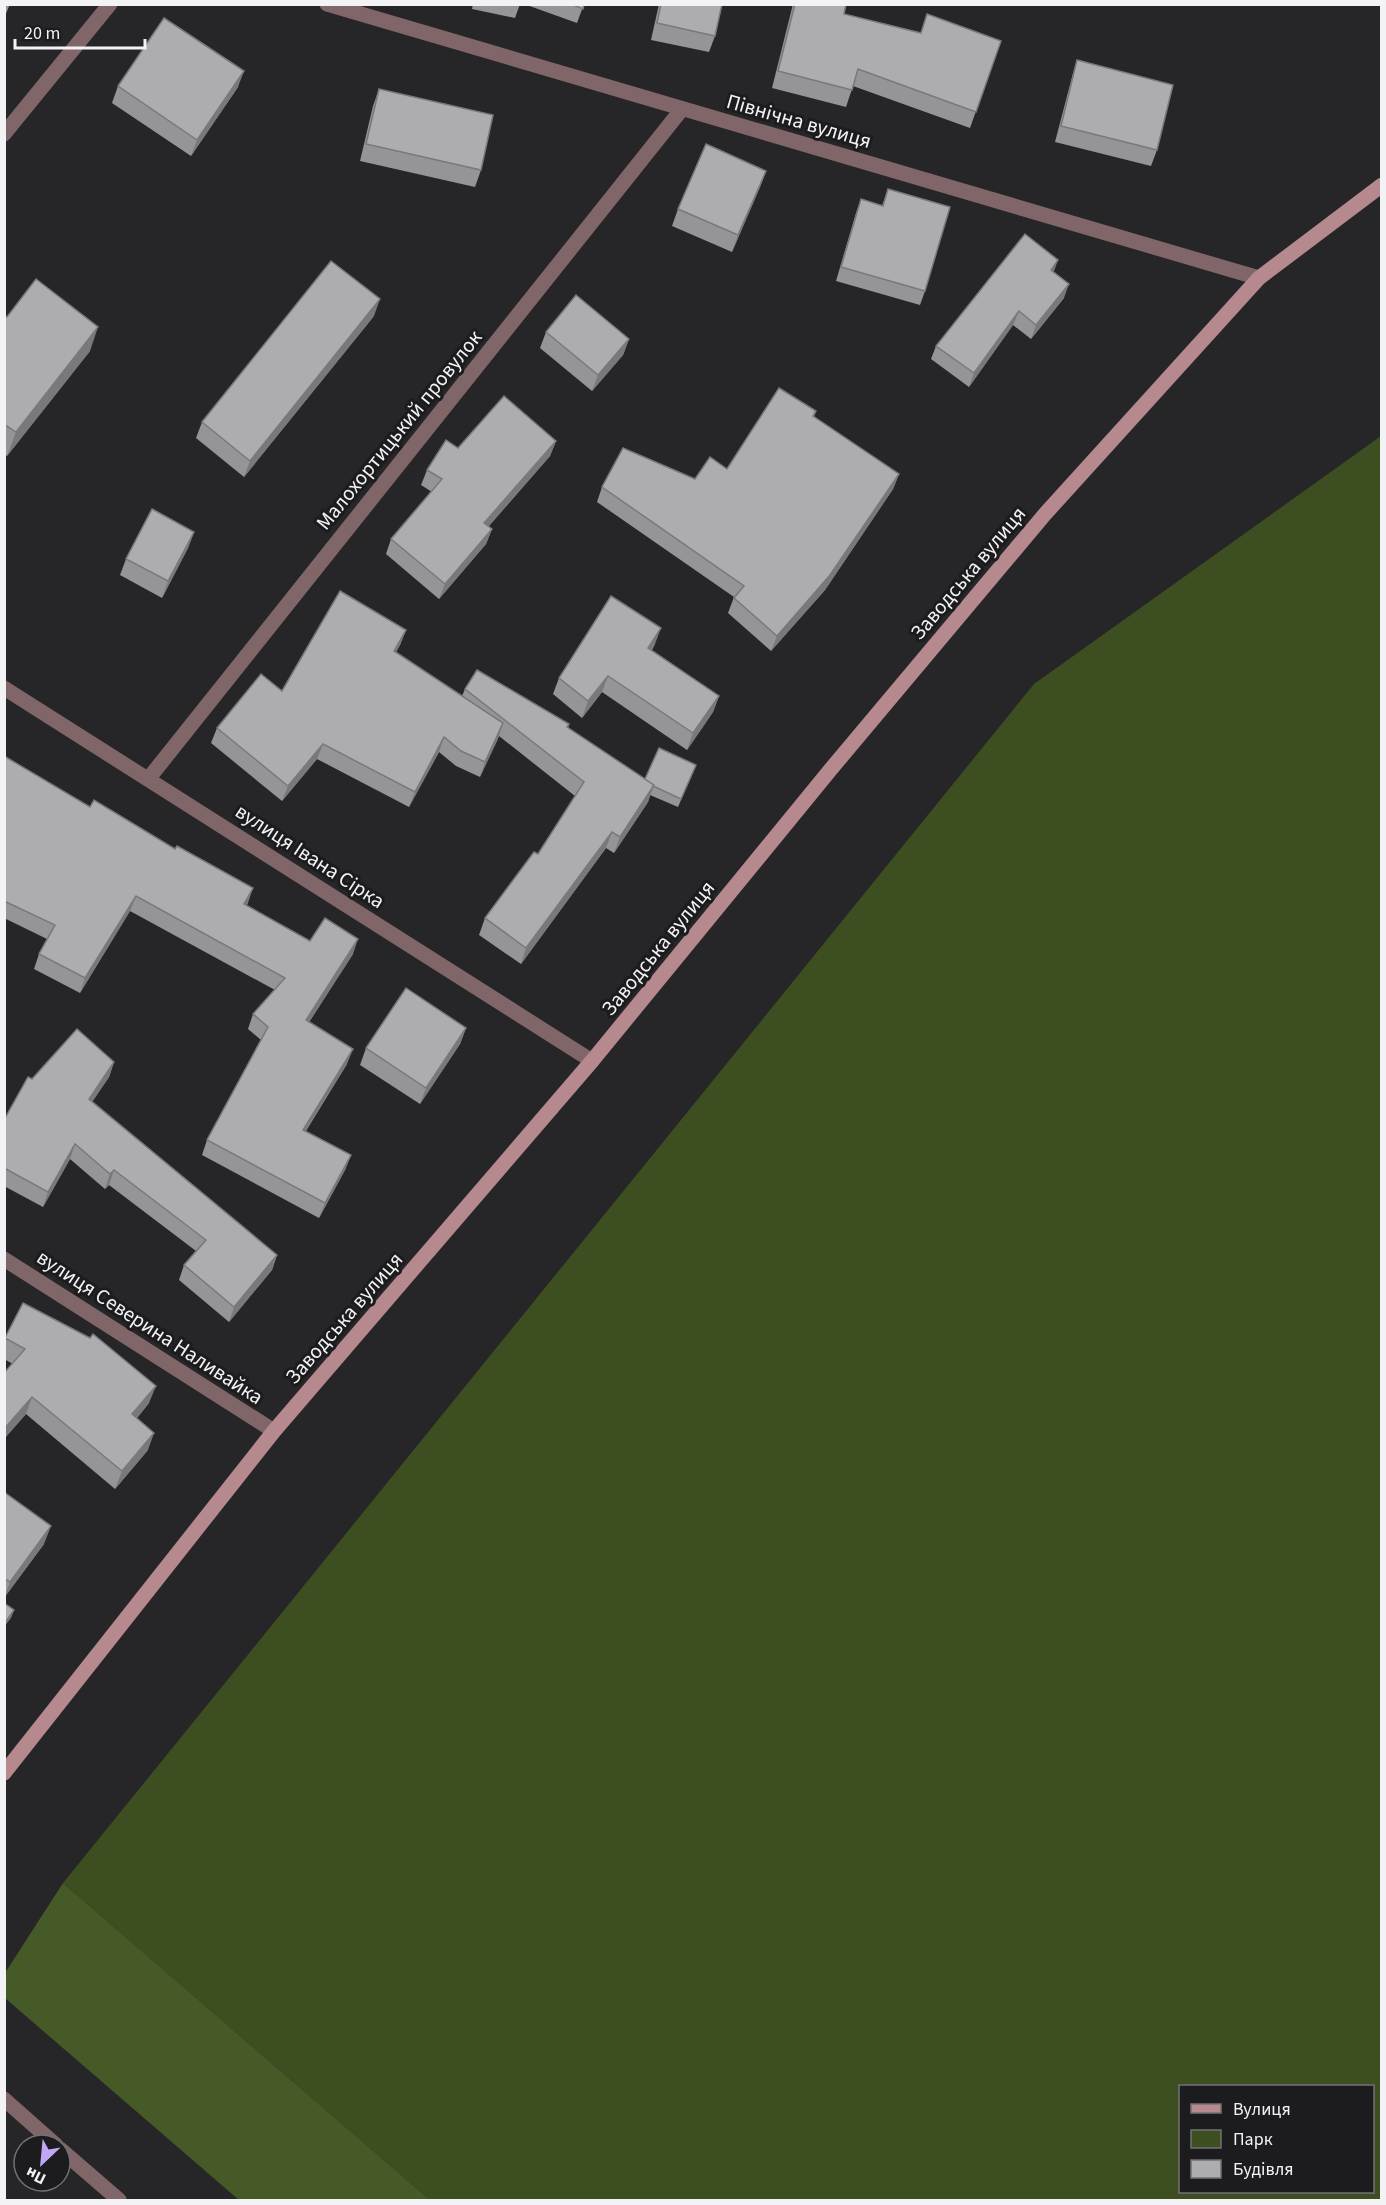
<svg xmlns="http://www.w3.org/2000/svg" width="1386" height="2205" font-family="'Source Sans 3',sans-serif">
	<rect width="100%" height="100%" fill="#262628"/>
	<path fill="#3d4f21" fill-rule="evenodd" d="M 1381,436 L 1381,2200 L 430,2200 L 63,1883 L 1034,684 ZM 1180,2086 L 1372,2086 L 1372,2192 L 1180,2192 Z"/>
	<polygon fill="#465a27" points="63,1883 430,2200 239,2200 5,1998 5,1973"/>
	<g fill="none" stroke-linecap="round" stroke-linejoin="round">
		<g stroke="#816669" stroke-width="15">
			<polyline points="327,4 1259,278"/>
			<polyline points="4,134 110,4"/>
			<polyline points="4,688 592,1061"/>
			<polyline points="149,778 682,109"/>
			<polyline points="4,1259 274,1431"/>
		</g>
		<g stroke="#816669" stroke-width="15">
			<polyline points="4,2099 56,2145"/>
			<polyline points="60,2149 119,2200"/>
		</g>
		<polyline stroke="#b5898e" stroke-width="15" points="4,1773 274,1431 592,1061 831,769 1045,514 1259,278 1382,185"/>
	</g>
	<g fill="#959597">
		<polygon points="4,4 10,4 5,16 4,16"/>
		<polygon points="473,4 520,4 515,18 472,9"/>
		<polygon points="524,4 584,4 577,23"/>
		<polygon points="659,4 722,4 715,36 709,52 651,40"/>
		<polygon points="793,4 846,4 844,14 920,33 1001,41 970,128 853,86 846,107 772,88"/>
		<polygon points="1077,60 1157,150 1151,166 1055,142 1072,77"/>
		<polygon points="118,86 238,87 191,156 112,103"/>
		<polygon points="379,89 481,170 475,187 360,161 373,106"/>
		<polygon points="766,171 760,187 732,252 672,226 678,209"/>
		<polygon points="888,189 925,291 920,305 836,281 856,213 861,199 882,206"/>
		<polygon points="1054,272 1064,298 1031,339 1013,325 969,387 931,359 936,346"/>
		<polygon points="4,315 7,317 90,351 7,456 4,454"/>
		<polygon points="374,316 244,477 196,438 202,422"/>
		<polygon points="546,332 629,339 623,355 592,391 540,348"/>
		<polygon points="816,411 814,417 899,474 893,489 825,590 771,651 728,613 734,597 597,502 602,487 695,479 727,469"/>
		<polygon points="556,441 550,456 489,526 492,529 486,544 439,599 386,554 391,539 432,492 421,485 427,470 458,448"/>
		<polygon points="194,532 188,548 162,598 120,575 126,559"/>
		<polygon points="406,630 400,645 396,652 462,696 465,689 569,724 568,728 645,779 696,765 678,807 650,795 648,802 614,853 606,848 521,964 479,935 485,918 538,854 575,796 499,736 480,777 456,766 439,752 409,807 317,759 282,801 211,743 217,728 282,691"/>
		<polygon points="655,644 652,650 719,696 713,712 687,750 602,692 582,718 553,694 559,678"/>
		<polygon points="4,756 248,903 246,906 310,941 353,954 309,1022 347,1064 306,1131 351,1155 345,1170 319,1218 202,1155 207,1140 261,1040 248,1029 253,1014 275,990 130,911 80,993 34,969 39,954 47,939 4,918"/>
		<polygon points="466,1028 460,1044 420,1104 360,1065 366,1048"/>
		<polygon points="114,1062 109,1077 92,1102 277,1255 272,1270 229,1322 179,1280 184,1265 196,1251 109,1185 105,1189 70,1159 43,1207 4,1186 4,1120 32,1079"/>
		<polygon points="4,1338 149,1403 137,1418 148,1450 115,1489 26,1414 4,1439 4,1373 13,1364 4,1359"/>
		<polygon points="4,1492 44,1544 4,1598"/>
	</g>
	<g fill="#79797b">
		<polygon points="244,71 238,87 191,156 197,140"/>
		<polygon points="766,171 760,187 732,252 738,235"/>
		<polygon points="1058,260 1053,274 1051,270"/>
		<polygon points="1069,284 1064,298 1031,339 1036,325"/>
		<polygon points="380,299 374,316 244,477 250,461"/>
		<polygon points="1019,311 1013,325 969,387 974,373"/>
		<polygon points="98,327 90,351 7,456 16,432"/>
		<polygon points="629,339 623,355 592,391 598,375"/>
		<polygon points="556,441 550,456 478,538 484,523"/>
		<polygon points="899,474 893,489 825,590 771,651 777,636"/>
		<polygon points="492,529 486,544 439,599 445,584"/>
		<polygon points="194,532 188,548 162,598 168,581"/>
		<polygon points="661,628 655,644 642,664 648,648"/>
		<polygon points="406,630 400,645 388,666 394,651"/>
		<polygon points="608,676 602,692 582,718 588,701"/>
		<polygon points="719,696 713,712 687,750 693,733"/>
		<polygon points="503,723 498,739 480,777 485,762"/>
		<polygon points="444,737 439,752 409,807 415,792"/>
		<polygon points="323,744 317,759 282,801 288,786"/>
		<polygon points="654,785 648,802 614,853 620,837"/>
		<polygon points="612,832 606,848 521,964 526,948"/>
		<polygon points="253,888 248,903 239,919 244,904"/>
		<polygon points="136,896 130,911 80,993 85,978"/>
		<polygon points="358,939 353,954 301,1035 306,1020"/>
		<polygon points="466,1028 460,1044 420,1104 426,1088"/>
		<polygon points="353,1049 347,1064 297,1144 303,1130"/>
		<polygon points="114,1062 109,1077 84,1114 89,1099"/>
		<polygon points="75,1144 70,1159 43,1207 48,1192"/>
		<polygon points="351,1155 345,1170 319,1218 325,1203"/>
		<polygon points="114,1170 109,1185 105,1189 110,1174"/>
		<polygon points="277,1255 272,1270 229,1322 234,1307"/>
		<polygon points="156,1386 149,1403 126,1432 132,1414"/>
		<polygon points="32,1397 26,1414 4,1439 4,1429"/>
		<polygon points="154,1433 148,1450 115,1489 122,1471"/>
		<polygon points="51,1526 44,1544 4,1598 10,1582"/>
		<polygon points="14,1610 11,1618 4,1627 4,1624"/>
	</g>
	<g fill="#adadb0" stroke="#79797b" stroke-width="1.5">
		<polygon points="571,4 584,4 583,9"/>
		<polygon points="661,4 722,4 715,36 657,23"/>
		<polygon points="795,4 846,4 844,14 921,33 927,14 1001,41 976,112 858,69 852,90 778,71"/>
		<polygon points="164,18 244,71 197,140 118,86"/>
		<polygon points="1077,60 1173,85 1157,150 1061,126"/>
		<polygon points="379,89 493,115 481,170 366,144"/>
		<polygon points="706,144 766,171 738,235 678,209"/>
		<polygon points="888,189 950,207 925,291 841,267 861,199 883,206"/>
		<polygon points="1025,234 1058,260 1051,270 1069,284 1036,325 1019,311 974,373 936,346"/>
		<polygon points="331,261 380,299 250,461 202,422"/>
		<polygon points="36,279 98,327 16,432 4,424 4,315 7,317"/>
		<polygon points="576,295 629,339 598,375 546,332"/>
		<polygon points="779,388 816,411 813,416 899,474 830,575 777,636 734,598 744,586 602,487 623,448 695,479 710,457 727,469"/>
		<polygon points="504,396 556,441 484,523 492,529 445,584 391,539 442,479 427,470 446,440 458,448"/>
		<polygon points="152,509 194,532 168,581 126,559"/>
		<polygon points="340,591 406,630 394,651 503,723 485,762 461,751 444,737 415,792 323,744 288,786 217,728 261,674 282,691"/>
		<polygon points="611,596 661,628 648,648 719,696 693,733 608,676 588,701 559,678"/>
		<polygon points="477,670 569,724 567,727 654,785 620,837 612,832 526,948 485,918 534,852 538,854 584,782 465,689"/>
		<polygon points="659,748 696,765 681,799 653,786 654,785 645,779"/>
		<polygon points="4,756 90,807 94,800 175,849 177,846 253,888 244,904 310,941 325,918 358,939 306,1020 353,1049 303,1130 351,1155 325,1203 207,1140 268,1027 253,1014 285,978 136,896 85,978 39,954 55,925 4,901"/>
		<polygon points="406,988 466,1028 426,1088 366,1048"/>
		<polygon points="77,1029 114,1062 89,1099 277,1255 234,1307 184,1265 206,1240 114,1170 110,1174 75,1144 48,1192 4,1168 4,1120 28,1077 32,1079"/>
		<polygon points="23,1303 90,1338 93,1334 156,1386 132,1414 154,1433 122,1471 32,1397 4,1429 4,1373 25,1349 5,1338"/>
		<polygon points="4,1492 51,1526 10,1582 4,1578"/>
		<polygon points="4,1603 14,1610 4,1624"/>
	</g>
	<g text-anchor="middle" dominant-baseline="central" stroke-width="6" stroke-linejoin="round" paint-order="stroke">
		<g font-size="21" fill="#f3f3f5" stroke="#1c1c1f">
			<text transform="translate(799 121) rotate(16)">Північна вулиця</text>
			<text transform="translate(399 430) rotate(-51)">Малохортицький провулок</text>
			<text transform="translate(968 573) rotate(-50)">Заводська вулиця</text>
			<text transform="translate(310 856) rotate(33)">вулиця Івана Сірка</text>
			<text transform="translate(658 948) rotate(-51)">Заводська вулиця</text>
			<text transform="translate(344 1318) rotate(-49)">Заводська вулиця</text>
			<text transform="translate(150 1327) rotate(33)">вулиця Северина Наливайка</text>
		</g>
	</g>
	<rect width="1386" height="2205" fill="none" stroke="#f3f3f5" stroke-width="12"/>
	<rect x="1179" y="2085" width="195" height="108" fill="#1c1c1f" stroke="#727275" stroke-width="1.5"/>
	<rect x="1191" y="2104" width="30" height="9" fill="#b5898e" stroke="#727275" stroke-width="1.5"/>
	<text x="1233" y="2115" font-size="18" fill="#f3f3f5">Вулиця</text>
	<rect x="1191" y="2130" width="30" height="18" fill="#3d4f21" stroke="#727275" stroke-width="1.5"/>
	<text x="1233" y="2145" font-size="18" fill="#f3f3f5">Парк</text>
	<rect x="1191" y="2160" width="30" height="18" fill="#adadb0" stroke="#727275" stroke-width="1.5"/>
	<text x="1233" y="2175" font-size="18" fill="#f3f3f5">Будівля</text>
	<g transform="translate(42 2163) rotate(206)"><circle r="28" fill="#1c1c1f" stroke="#727275" stroke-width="1.5"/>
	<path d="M0-4.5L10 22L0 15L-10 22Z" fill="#c0a8f4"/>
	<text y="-9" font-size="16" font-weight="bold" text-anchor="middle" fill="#f3f3f5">Пн</text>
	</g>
	<path d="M15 39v9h130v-9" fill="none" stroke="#f3f3f5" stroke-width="3"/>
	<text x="24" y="39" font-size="18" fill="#f3f3f5" stroke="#1c1c1f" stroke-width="4.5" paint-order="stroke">20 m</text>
</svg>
